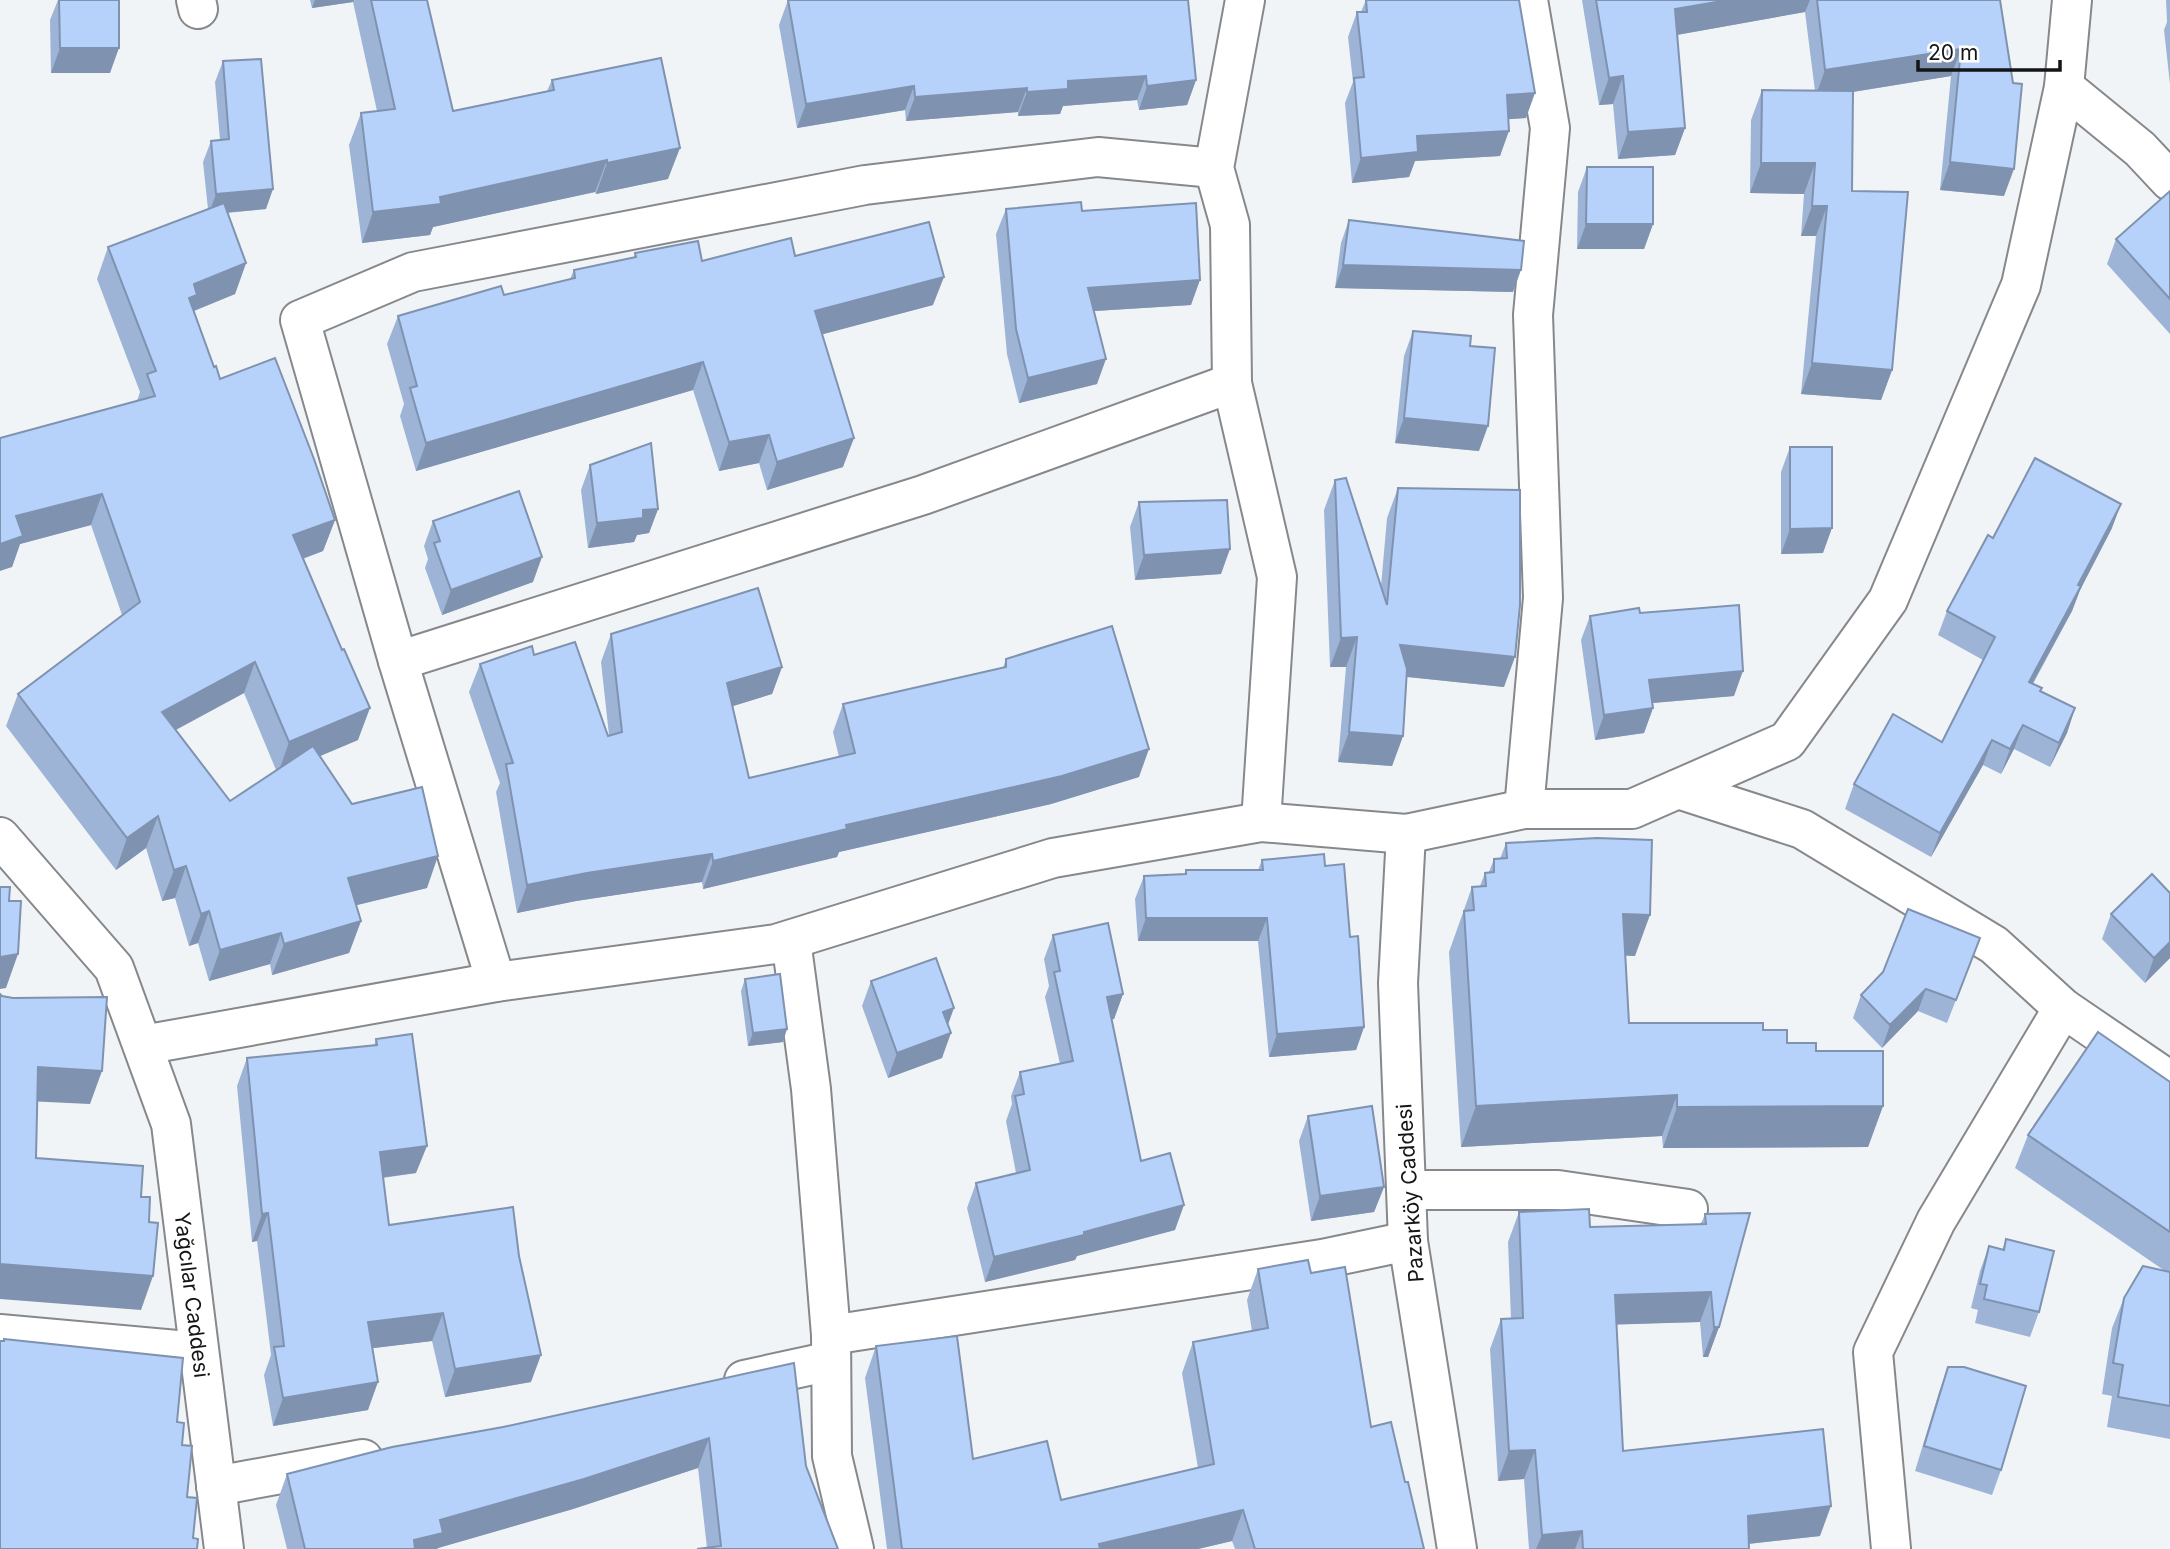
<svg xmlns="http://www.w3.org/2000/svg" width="2170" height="1549" font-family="Inter,sans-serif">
	<rect width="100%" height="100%" fill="#f1f4f7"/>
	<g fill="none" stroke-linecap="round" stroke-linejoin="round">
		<g stroke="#86888b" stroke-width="42">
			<g id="minor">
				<polyline points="196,0 198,9"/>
				<polyline points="1245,0 1214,168 1230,225 1232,383 1277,577 1261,822"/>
				<polyline points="2064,87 2140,149 2170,181"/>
				<polyline points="398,661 923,495 1232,383"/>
				<polyline points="1678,789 1802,829 1994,945 2063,1008 2170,1081"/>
				<polyline points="1524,809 1543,598 1533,315 1550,128 1528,0"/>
				<polyline points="1406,834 1398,983 1408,1241 1457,1549"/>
				<polyline points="791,940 811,1089 831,1335 832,1456 854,1549"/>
				<polyline points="496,982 398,661 300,320 413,272 865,185 1098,157 1214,168"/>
				<polyline points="1407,1190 1558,1190 1688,1209"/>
				<polyline points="831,1335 1322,1259 1408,1241"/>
				<polyline points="744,1380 831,1361"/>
				<polyline points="216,1486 363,1459"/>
				<polyline points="1891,1549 1873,1352 1936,1221 2063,1008"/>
			</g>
		</g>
		<g stroke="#86888b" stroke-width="42">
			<polyline id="tertiary" points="143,1045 496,982 776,944 1053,858 1261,822 1406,834 1524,809 1632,809 1787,741 1888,600 2021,285 2064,87 2072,0"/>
		</g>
		<g stroke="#86888b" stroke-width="42">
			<g id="secondary">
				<polyline points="0,837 114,968 171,1124 224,1549"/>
				<polyline points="0,1334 199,1352"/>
			</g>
		</g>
		<use href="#minor" stroke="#fff" stroke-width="38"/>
		<use href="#tertiary" stroke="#fff" stroke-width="38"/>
		<use href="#secondary" stroke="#fff" stroke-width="38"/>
	</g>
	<g fill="#9db4d7" fill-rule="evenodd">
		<polygon points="58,0 119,0 110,73 51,73 50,20"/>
		<polygon points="310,0 427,0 453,111 547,91 552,80 668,179 596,194 595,192 433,227 430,235 362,243 349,145 361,113 377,111 353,2 312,8"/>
		<polygon points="788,0 1196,80 1187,105 1139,110 1137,100 1063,106 1060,114 1018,116 1018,112 906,121 905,110 797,128 779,25"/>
		<polygon points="1366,0 1519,0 1526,118 1508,119 1500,156 1415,161 1409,177 1352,183 1345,103 1353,82 1348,37 1357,12 1361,12"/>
		<polygon points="1582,0 2000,0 2004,196 1940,190 1951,76 1853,92 1852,191 1892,370 1881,400 1801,394 1816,236 1801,236 1804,194 1750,193 1751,120 1762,90 1815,91 1805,12 1677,35 1685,128 1675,155 1618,159 1613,104 1599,105"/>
		<polygon points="2166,0 2170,0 2170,84 2164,30 2167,22"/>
		<path d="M 223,61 L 266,209 L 227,213 L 246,263 L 235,294 L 194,311 L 214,367 L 220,379 L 335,520 L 323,551 L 303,559 L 358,740 L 319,756 L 352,804 L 427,888 L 356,905 L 361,921 L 349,953 L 272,975 L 270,964 L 209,981 L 198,943 L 189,946 L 175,898 L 162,901 L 146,848 L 116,870 L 6,726 L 18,694 L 122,615 L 91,525 L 20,544 L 12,567 L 0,438 L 137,401 L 140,392 L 97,279 L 108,247 L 208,209 L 203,162 L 211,141 L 220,140 L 215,82 ZM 244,693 L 276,770 L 230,801 L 176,730 Z"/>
		<polygon points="1587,167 1653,224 1644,249 1577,249 1578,192"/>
		<polygon points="2170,191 2170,334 2107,264 2116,239"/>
		<polygon points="1006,209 1082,211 1191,305 1094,311 1097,384 1019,403 1007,354 996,234"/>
		<polygon points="1349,220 1513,292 1335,288 1341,243"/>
		<polygon points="635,253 702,261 795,256 933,305 822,334 843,467 767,490 759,463 719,471 693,390 416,471 400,416 404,404 387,344 398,316 504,295 570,279 574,270 634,257"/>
		<polygon points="1413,331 1470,346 1479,451 1395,443 1404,356"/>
		<polygon points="1790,447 1823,553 1781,554 1781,472"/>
		<polygon points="590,465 658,509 649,533 637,535 634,542 588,548 581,490"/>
		<polygon points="1335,480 1381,586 1387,518 1398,488 1504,687 1407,677 1403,736 1392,766 1338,762 1346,667 1330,667 1324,510"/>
		<polygon points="1139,502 1221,574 1135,580 1130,527"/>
		<polygon points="433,521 533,582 442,615 425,568 428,559 424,546"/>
		<polygon points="2112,528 2080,590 2072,611 2033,684 2040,691 2075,708 2067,733 2050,767 2014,749 2001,774 1983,765 1931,857 1845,809 1854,784 1942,742 1983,660 1938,635 1947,611 1993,538"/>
		<polygon points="1640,613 1734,696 1653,703 1653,708 1644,733 1595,740 1581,640 1590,616"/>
		<polygon points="611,634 782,667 772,694 733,706 749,778 839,757 833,732 843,704 1003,668 1006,659 1139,777 1051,804 839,852 837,857 703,889 702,882 576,901 517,913 496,792 500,783 469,692 480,664 534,655 608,736 609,735 601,662"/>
		<polygon points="1506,843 1635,956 1625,955 1629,1023 1763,1030 1787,1043 1816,1051 1883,1106 1868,1147 1663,1148 1662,1136 1461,1147 1449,952 1472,887 1480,886 1485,873 1489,872 1494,859 1500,859"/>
		<polygon points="1262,860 1325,866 1350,937 1364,1027 1356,1050 1269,1057 1258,941 1138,941 1135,899 1144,876 1184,874 1186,870 1258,870"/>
		<polygon points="2111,914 2170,958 2145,983 2102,939"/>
		<polygon points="1053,935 1123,994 1114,1019 1112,1019 1141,1161 1175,1230 1077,1256 1075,1260 985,1282 967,1208 976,1183 1016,1173 1006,1121 1012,1104 1011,1096 1020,1072 1060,1064 1045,997 1049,986 1044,959"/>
		<polygon points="1980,938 1947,1023 1918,1011 1882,1048 1853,1018 1861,995"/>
		<polygon points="745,979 783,1042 748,1046 741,991"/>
		<polygon points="871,981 948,1025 942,1058 888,1078 862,1006"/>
		<polygon points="376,1039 416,1173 383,1178 389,1225 531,1382 445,1397 432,1341 373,1348 368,1410 273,1426 264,1375 271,1355 257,1241 252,1242 237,1086 247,1058 374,1046"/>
		<polygon points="2170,1082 2170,1439 2107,1427 2112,1396 2102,1394 2112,1328 2124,1298 2165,1271 2015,1168 2028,1135"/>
		<polygon points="1308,1116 1384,1187 1374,1212 1311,1221 1299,1141"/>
		<polygon points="1519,1212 1590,1227 1701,1224 1705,1214 1719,1327 1708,1357 1703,1357 1700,1322 1616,1324 1623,1451 1820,1536 1749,1544 1749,1549 1529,1549 1524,1479 1498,1481 1490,1349 1501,1319 1511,1319 1508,1242"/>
		<polygon points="2006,1239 2039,1312 2030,1337 1975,1323 1978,1310 1971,1308 1980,1271 1989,1246 2002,1250"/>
		<polygon points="1258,1269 1311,1273 1371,1427 1405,1482 1424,1549 1235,1549 1232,1541 1198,1549 887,1549 865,1378 876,1346 973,1459 1061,1500 1198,1468 1182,1373 1193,1342 1252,1331 1247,1300"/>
		<polygon points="794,1363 806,1466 838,1549 707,1548 698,1468 573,1509 438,1548 437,1549 287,1549 276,1505 287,1474"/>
		<polygon points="1948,1367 2001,1470 1992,1495 1915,1471 1939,1392"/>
	</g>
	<g fill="#7f92af">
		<polygon points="315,0 354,0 353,2 312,8"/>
		<polygon points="1728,0 1810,0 1805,12 1665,37 1675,9"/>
		<polygon points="60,48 119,48 110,73 51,73"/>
		<polygon points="1961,49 1951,76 1815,98 1825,70"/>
		<polygon points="1146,76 1137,100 1063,106 1060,114 1018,116 1027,92 1068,81"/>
		<polygon points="1623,76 1613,104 1599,105 1609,78"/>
		<polygon points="1196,80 1187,105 1139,110 1147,86"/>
		<polygon points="914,86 905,110 797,128 806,104"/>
		<polygon points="1027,88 1018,112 906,121 915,97"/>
		<polygon points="1535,93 1526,118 1498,120 1507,95"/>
		<polygon points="1685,128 1675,155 1618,159 1628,132"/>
		<polygon points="1509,131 1500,156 1415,161 1409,177 1352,183 1361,158 1417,136"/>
		<polygon points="680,148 668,179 596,194 607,163"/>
		<polygon points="607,160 595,192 433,227 430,235 362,243 373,212"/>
		<polygon points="1950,162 2014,169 2004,196 1940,190"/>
		<polygon points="1761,163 1815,163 1804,194 1750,193"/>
		<polygon points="273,189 266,209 209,214 216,194"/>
		<polygon points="1812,206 1827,206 1816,236 1801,236"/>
		<polygon points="1586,224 1653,224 1644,249 1577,249"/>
		<polygon points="246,263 235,294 191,312 177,329 194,284"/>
		<polygon points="1343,265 1521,270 1513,292 1335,288"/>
		<polygon points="944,277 933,305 805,339 815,311"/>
		<polygon points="1200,280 1191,305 1079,312 1088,288"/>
		<polygon points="1106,359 1097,384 1019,403 1028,378"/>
		<polygon points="703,362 693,390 416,471 426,443"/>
		<polygon points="1812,363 1892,370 1881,400 1801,394"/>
		<polygon points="1404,418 1488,426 1479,451 1395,443"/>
		<polygon points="769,435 759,463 719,471 729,442"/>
		<polygon points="854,438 843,467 767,490 777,462"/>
		<polygon points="102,494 91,525 20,544 12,567 0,571 0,544 16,516"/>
		<polygon points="2121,504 2112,528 2080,590 2072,611 2020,706 2029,682"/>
		<polygon points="658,509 649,533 637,535 634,542 588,548 597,523 643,510"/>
		<polygon points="335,520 323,551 282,566 293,535"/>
		<polygon points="1832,528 1823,553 1781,554 1790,529"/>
		<polygon points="1230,549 1221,574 1135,580 1144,555"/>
		<polygon points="542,557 533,582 442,615 451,590"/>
		<polygon points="1357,637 1346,667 1330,667 1341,638"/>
		<polygon points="1400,645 1515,657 1504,687 1389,675"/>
		<polygon points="255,662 244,693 151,743 162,712"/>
		<polygon points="782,667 772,694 717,711 727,683"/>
		<polygon points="1743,671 1734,696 1640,704 1649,680"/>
		<polygon points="370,708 358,740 278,774 289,742"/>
		<polygon points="1653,708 1644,733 1595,740 1604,715"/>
		<polygon points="2075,708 2067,733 2050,767 2059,743"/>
		<polygon points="2023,725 2014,749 2001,774 2010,749"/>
		<polygon points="1349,732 1403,736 1392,766 1338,762"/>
		<polygon points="1992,740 1983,765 1931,857 1940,833"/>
		<polygon points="1149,749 1139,777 1051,804 839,852 837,857 703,889 713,861 846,825"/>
		<polygon points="158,816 146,848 116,870 127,838"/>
		<polygon points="712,854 702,882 576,901 517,913 527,885 587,873"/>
		<polygon points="438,856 427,888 337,910 348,878"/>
		<polygon points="186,866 175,898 162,901 174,870"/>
		<polygon points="209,911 198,943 189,946 201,914"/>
		<polygon points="1623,914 1650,915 1635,956 1608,955"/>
		<polygon points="1146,918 1267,918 1258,941 1138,941"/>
		<polygon points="361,921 349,953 272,975 284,944"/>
		<polygon points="281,933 270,964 209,981 220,950"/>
		<polygon points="2170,942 2170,958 2145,983 2154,958"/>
		<polygon points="18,954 6,988 0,989 0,959 1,957"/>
		<polygon points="1926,989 1918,1011 1882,1048 1890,1025"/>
		<polygon points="1123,994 1114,1019 1098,1022 1107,997"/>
		<polygon points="954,1008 945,1033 943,1012"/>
		<polygon points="1364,1027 1356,1050 1269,1057 1277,1034"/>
		<polygon points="787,1029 783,1042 748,1046 753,1033"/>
		<polygon points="951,1033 942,1058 888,1078 897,1053"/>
		<polygon points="38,1067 102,1071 90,1104 26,1101"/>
		<polygon points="1677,1095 1662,1136 1461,1147 1476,1106"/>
		<polygon points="1883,1106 1868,1147 1663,1148 1677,1107"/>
		<polygon points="427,1146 416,1173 370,1179 380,1152"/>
		<polygon points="1384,1187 1374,1212 1311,1221 1320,1196"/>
		<polygon points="1184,1205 1175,1230 1077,1256 1075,1260 985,1282 994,1257"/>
		<polygon points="268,1213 257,1241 252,1242 262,1214"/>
		<polygon points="0,1264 153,1276 141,1310 0,1299"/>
		<polygon points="1711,1292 1700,1322 1604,1325 1615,1295"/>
		<polygon points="443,1313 432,1341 358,1350 368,1322"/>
		<polygon points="1714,1327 1719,1327 1708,1357 1703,1357"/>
		<polygon points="541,1355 531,1382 445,1397 455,1369"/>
		<polygon points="378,1382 368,1410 273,1426 283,1398"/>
		<polygon points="709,1438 698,1468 573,1509 438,1548 437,1549 410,1549 414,1540 440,1520"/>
		<polygon points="1535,1450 1524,1479 1498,1481 1509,1451"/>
		<polygon points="1831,1506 1820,1536 1737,1545 1748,1516"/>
		<polygon points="1243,1510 1232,1541 1198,1549 1098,1549 1099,1544"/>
		<polygon points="1582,1531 1575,1549 1536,1549 1542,1535"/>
	</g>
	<g fill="#b6d1fa" stroke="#7f92af" stroke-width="2">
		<polygon points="59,0 119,0 119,48 60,48"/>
		<polygon points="371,0 427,0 453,111 554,90 552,80 661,58 680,148 607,163 607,160 440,197 441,204 373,212 361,113 395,109"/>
		<polygon points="788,0 1188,0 1196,80 1147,86 1146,76 1068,81 1068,89 1027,92 1027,88 915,97 914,86 806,104"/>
		<polygon points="1366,0 1519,0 1535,93 1507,95 1509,131 1417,136 1418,152 1361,158 1354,78 1364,77 1357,12 1367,12"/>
		<polygon points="1596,0 1728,0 1675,9 1685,128 1628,132 1623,76 1609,78"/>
		<polygon points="1817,0 2000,0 2013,83 2022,84 2014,169 1950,162 1961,49 1825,70"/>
		<polygon points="261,59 273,189 216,194 211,141 229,139 223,61"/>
		<polygon points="1762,90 1853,91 1852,191 1908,192 1892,370 1812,363 1827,206 1812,206 1815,163 1761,163"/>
		<polygon points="1587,167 1653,167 1653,224 1586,224"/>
		<polygon points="2170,191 2170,299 2116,239"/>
		<polygon points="1081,202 1082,211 1196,203 1200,280 1088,288 1106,359 1028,378 1016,329 1006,209"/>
		<polygon points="224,203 246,263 194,284 197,295 189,298 214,367 216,366 220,379 275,358 314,459 335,520 293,535 342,650 344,649 370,708 289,742 255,662 162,712 230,801 313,746 352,804 422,787 438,856 348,878 361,921 284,944 281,933 220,950 209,911 201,914 186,866 174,870 158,816 127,838 18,694 140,602 102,494 16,516 23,536 0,544 0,438 155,396 147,374 156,371 108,247"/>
		<polygon points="1349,220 1524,241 1521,270 1343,265"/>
		<polygon points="929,222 944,277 815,311 854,438 777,462 769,435 729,442 703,362 426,443 410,388 417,386 398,316 501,286 504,295 575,278 574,270 636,257 635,253 698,241 702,261 791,238 795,256"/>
		<polygon points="1413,331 1471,336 1470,346 1495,348 1488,426 1404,418"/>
		<polygon points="651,443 658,509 643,510 643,518 597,523 590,465"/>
		<polygon points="1790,447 1832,447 1832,528 1790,529"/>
		<polygon points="2035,458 2121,504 2078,585 2081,586 2029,682 2042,688 2040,691 2075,708 2059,743 2023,725 2010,749 1992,740 1940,833 1854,784 1893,714 1942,742 1995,637 1947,611 1988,535 1993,538"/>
		<polygon points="1346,478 1387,605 1398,488 1520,490 1520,605 1515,657 1400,645 1407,669 1403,736 1349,732 1357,637 1341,638 1335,480"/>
		<polygon points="519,491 542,557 451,590 434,543 440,541 433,521"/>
		<polygon points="1227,500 1230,549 1144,555 1139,502"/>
		<polygon points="758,588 782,667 727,683 749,778 855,753 843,704 1006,667 1006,659 1112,626 1149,749 1062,776 846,825 847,829 713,861 712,854 587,873 527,885 506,764 513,763 480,664 532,646 534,655 575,642 608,736 622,732 611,634"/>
		<polygon points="1739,605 1743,671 1649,680 1653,708 1604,715 1590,616 1639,608 1640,613"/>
		<polygon points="1597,838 1652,840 1650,915 1623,914 1629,1023 1763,1023 1763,1030 1787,1030 1787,1043 1816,1043 1816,1051 1883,1051 1883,1106 1677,1107 1677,1095 1476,1106 1464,911 1474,910 1472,887 1486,886 1485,873 1494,872 1494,859 1507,858 1506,843"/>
		<polygon points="1324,854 1325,866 1344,864 1350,937 1358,936 1364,1027 1277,1034 1267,918 1146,918 1144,876 1186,874 1186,870 1263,870 1262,860"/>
		<polygon points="2152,874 2170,893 2170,942 2154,958 2111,914"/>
		<polygon points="0,887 10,887 9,901 21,901 18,954 1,957 0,959"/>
		<polygon points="1908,909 1980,938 1956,1000 1926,989 1890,1025 1861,995 1883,972"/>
		<polygon points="1108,923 1123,994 1107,997 1141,1161 1170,1153 1184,1205 1084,1232 1084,1235 994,1257 976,1183 1030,1170 1015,1096 1024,1094 1020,1072 1073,1061 1054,972 1060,971 1053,935"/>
		<polygon points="936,958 954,1008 943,1012 951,1033 897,1053 871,981"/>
		<polygon points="780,974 787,1029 753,1033 745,979"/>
		<polygon points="0,994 2,996 13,998 107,997 102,1071 38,1067 36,1158 143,1166 141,1197 150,1197 149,1222 158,1223 153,1276 0,1264"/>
		<polygon points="2098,1032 2170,1082 2170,1232 2028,1135"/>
		<polygon points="412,1034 427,1146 380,1152 389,1225 513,1207 519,1256 541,1355 455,1369 443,1313 368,1322 378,1382 283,1398 274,1347 284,1346 268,1213 262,1214 247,1058 377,1045 376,1039"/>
		<polygon points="1372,1106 1384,1187 1320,1196 1308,1116"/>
		<polygon points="1589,1209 1590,1227 1706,1224 1705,1214 1750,1213 1719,1327 1714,1327 1711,1292 1615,1295 1623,1451 1823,1429 1831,1506 1748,1516 1749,1549 1583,1549 1582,1531 1542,1535 1535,1450 1509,1451 1501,1319 1523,1318 1519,1212"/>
		<polygon points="2006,1239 2054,1251 2039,1312 1984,1299 1987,1285 1980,1284 1989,1246 2004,1250"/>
		<polygon points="1308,1260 1311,1273 1345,1267 1371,1427 1391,1422 1405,1482 1408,1482 1424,1549 1255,1549 1243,1510 1099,1544 1100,1549 902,1549 876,1346 957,1336 973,1459 1047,1441 1061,1500 1214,1464 1193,1342 1268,1328 1258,1269"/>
		<polygon points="2143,1266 2170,1272 2170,1406 2118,1397 2123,1365 2113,1363 2124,1298"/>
		<polygon points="4,1339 183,1358 177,1422 184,1423 182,1445 192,1446 187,1497 197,1498 193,1538 198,1539 197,1549 0,1549 0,1341 4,1341"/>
		<polygon points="794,1363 806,1466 838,1549 697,1549 721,1546 709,1438 584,1479 440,1520 443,1533 414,1540 415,1549 305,1549 287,1474 392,1447 503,1427"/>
		<polygon points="1948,1367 1964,1367 2026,1386 2001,1470 1924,1446"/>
	</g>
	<g text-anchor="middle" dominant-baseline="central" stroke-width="6" stroke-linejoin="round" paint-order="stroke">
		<g font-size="21" fill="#141516" stroke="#fff">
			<text transform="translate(1410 1193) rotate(-94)">Pazarköy Caddesi</text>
			<text transform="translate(192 1295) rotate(83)">Yağcılar Caddesi</text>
		</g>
	</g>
	<path d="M1918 60v10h142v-10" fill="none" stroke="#141516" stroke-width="3.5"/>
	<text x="1928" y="60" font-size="21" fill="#141516" stroke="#ffffff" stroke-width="5" paint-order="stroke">20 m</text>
</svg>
